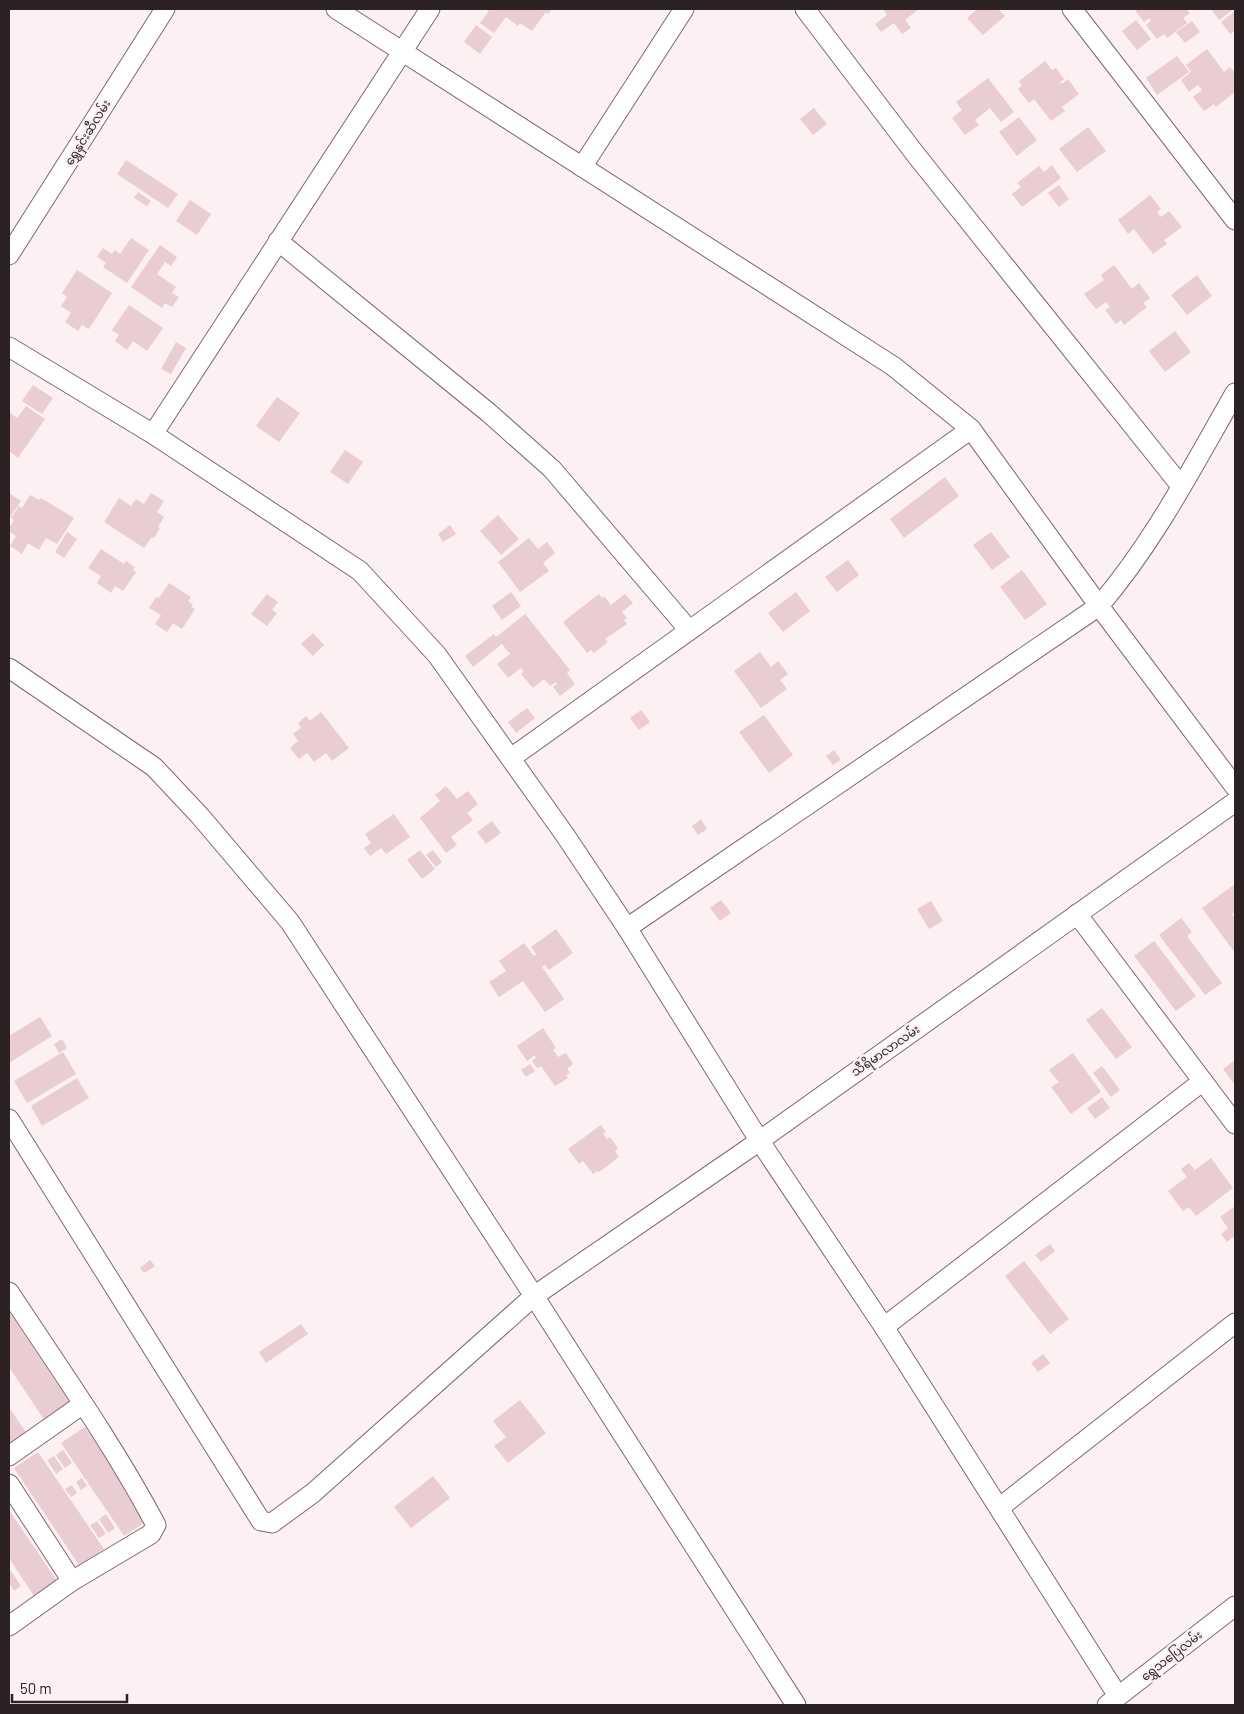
<svg xmlns="http://www.w3.org/2000/svg" width="1244" height="1714" font-family="Barlow,'Noto Sans Myanmar',sans-serif">
	<rect width="100%" height="100%" fill="#fcf0f3"/>
	<g fill="#eaccd3">
		<polygon points="485,9 552,9 548,14 546,12 532,31 520,23 518,26 506,17 494,33 480,23 489,11"/>
		<polygon points="883,9 919,9 905,20 911,28 902,34 894,23 881,32 875,24 887,15"/>
		<polygon points="977,9 998,9 1005,16 983,35 967,18"/>
		<polygon points="1134,9 1186,9 1190,13 1183,18 1187,23 1167,38 1164,34 1157,39 1146,25 1151,21 1149,18 1144,22"/>
		<polygon points="1211,9 1234,9 1219,20"/>
		<polygon points="1235,11 1235,31 1230,34 1221,22"/>
		<polygon points="1136,20 1151,39 1137,50 1122,31"/>
		<polygon points="1192,21 1200,32 1185,43 1176,32"/>
		<polygon points="476,25 492,37 480,54 464,42"/>
		<polygon points="1207,49 1224,72 1230,67 1235,73 1235,82 1234,83 1235,92 1216,107 1214,104 1204,111 1193,97 1202,90 1198,85 1189,92 1181,80 1191,72 1186,65"/>
		<polygon points="1177,56 1189,72 1157,95 1146,78"/>
		<polygon points="1045,61 1052,70 1056,68 1064,79 1060,82 1062,84 1068,79 1079,94 1062,107 1065,111 1051,121 1034,99 1029,103 1018,89 1022,86 1019,81"/>
		<polygon points="988,78 1014,112 1001,122 990,108 975,120 979,125 965,135 952,118 962,110 956,102"/>
		<polygon points="814,108 827,124 813,135 800,119"/>
		<polygon points="1019,117 1037,140 1017,156 999,132"/>
		<polygon points="1088,127 1106,151 1077,172 1059,149"/>
		<polygon points="126,160 178,194 168,208 117,174"/>
		<polygon points="1052,165 1061,178 1022,207 1012,194 1021,187 1017,183 1039,166 1044,172"/>
		<polygon points="1059,185 1069,199 1059,207 1048,193"/>
		<polygon points="138,192 151,201 147,206 134,198"/>
		<polygon points="1150,195 1161,209 1157,212 1161,217 1169,211 1182,227 1164,240 1167,244 1153,254 1134,229 1128,234 1118,220"/>
		<polygon points="190,200 211,214 197,235 176,221"/>
		<polygon points="131,238 149,250 127,283 103,267 106,263 97,257 103,248 112,254 115,250 120,254"/>
		<polygon points="160,245 177,257 171,266 165,262 157,274 176,287 172,293 179,297 172,307 165,303 162,308 131,287"/>
		<polygon points="1114,265 1132,289 1139,283 1150,298 1143,303 1147,307 1124,325 1121,320 1116,324 1105,310 1110,307 1106,302 1096,309 1084,294 1104,280 1101,275"/>
		<polygon points="77,270 112,293 89,329 82,325 78,331 65,322 71,313 61,306 67,297 62,293"/>
		<polygon points="1197,275 1212,296 1187,315 1171,295"/>
		<polygon points="129,305 163,328 147,351 133,341 127,350 115,341 119,335 112,330"/>
		<polygon points="1175,331 1191,352 1165,372 1149,351"/>
		<polygon points="176,342 186,348 171,374 161,369"/>
		<polygon points="33,385 53,398 42,414 22,401"/>
		<polygon points="277,397 300,413 279,442 256,426"/>
		<polygon points="26,406 45,419 18,458 9,451 9,412 17,418"/>
		<polygon points="345,450 363,462 348,484 330,472"/>
		<polygon points="945,477 959,496 904,538 890,519"/>
		<polygon points="9,493 21,501 9,519"/>
		<polygon points="151,493 164,501 157,512 164,517 158,527 160,528 154,538 152,537 144,548 104,522 119,498 131,506 136,499 144,504"/>
		<polygon points="30,495 39,500 41,498 74,518 57,544 46,538 39,550 28,543 22,554 10,546 16,536 9,531 9,528 14,520 11,518 19,506 22,508"/>
		<polygon points="498,515 519,539 501,555 480,531"/>
		<polygon points="450,525 456,534 443,542 438,534"/>
		<polygon points="67,532 77,539 64,558 55,552"/>
		<polygon points="991,532 1010,557 992,570 973,545"/>
		<polygon points="529,538 538,549 547,542 555,553 543,563 549,571 520,592 498,562"/>
		<polygon points="101,549 124,564 126,561 135,567 133,570 136,572 123,591 115,586 111,593 97,583 101,576 88,568"/>
		<polygon points="848,560 859,575 837,592 825,577"/>
		<polygon points="1022,570 1047,604 1025,620 1000,587"/>
		<polygon points="169,583 191,597 188,601 193,605 191,607 195,609 182,629 173,623 167,632 155,624 161,615 149,608 156,597 159,598"/>
		<polygon points="511,592 521,606 502,620 492,606"/>
		<polygon points="796,592 810,611 783,632 768,613"/>
		<polygon points="267,594 278,602 272,610 277,613 267,626 251,614"/>
		<polygon points="599,594 602,598 604,596 611,605 625,594 633,603 622,612 627,618 624,620 627,624 605,639 608,642 594,653 591,650 587,653 563,622"/>
		<polygon points="525,614 570,670 567,673 575,684 560,696 553,687 557,684 556,682 550,686 544,679 533,688 521,674 524,671 521,668 508,678 497,664 510,654 502,644 473,667 465,656 494,634 496,637"/>
		<polygon points="313,633 324,645 313,656 301,644"/>
		<polygon points="760,652 771,667 778,661 788,674 780,680 787,689 761,708 734,671"/>
		<polygon points="527,708 535,718 516,733 508,722"/>
		<polygon points="641,710 650,722 639,730 630,718"/>
		<polygon points="321,712 349,748 332,761 326,753 314,762 307,753 299,759 290,748 298,741 293,734 301,728 298,723 306,716 310,721"/>
		<polygon points="764,715 793,755 769,773 739,732"/>
		<polygon points="834,750 841,760 833,765 826,756"/>
		<polygon points="446,786 457,799 468,791 478,804 467,813 473,820 451,837 457,845 446,853 420,818 440,801 435,795"/>
		<polygon points="394,814 410,837 386,854 381,848 370,856 364,848 371,843 365,834"/>
		<polygon points="701,819 707,829 698,835 692,826"/>
		<polygon points="492,821 501,833 486,844 477,832"/>
		<polygon points="420,850 435,869 422,879 407,860"/>
		<polygon points="433,850 442,862 436,867 426,855"/>
		<polygon points="1235,884 1235,911 1232,914 1235,919 1235,953 1202,908"/>
		<polygon points="721,900 731,913 720,921 710,908"/>
		<polygon points="931,901 943,921 929,929 917,909"/>
		<polygon points="1181,918 1192,932 1187,936 1222,983 1205,995 1159,935"/>
		<polygon points="556,929 573,953 549,970 545,965 542,967 564,999 545,1012 523,981 499,997 489,982 506,971 499,961 524,943 534,956 536,954 531,947"/>
		<polygon points="1154,941 1196,996 1176,1011 1134,956"/>
		<polygon points="1102,1008 1132,1047 1116,1059 1086,1020"/>
		<polygon points="40,1017 52,1036 9,1063 9,1036"/>
		<polygon points="543,1028 556,1048 553,1050 558,1057 566,1053 573,1064 567,1069 570,1073 566,1075 568,1078 555,1086 541,1066 537,1068 532,1061 536,1058 535,1055 527,1061 517,1046"/>
		<polygon points="62,1039 67,1048 59,1053 54,1044"/>
		<polygon points="63,1052 76,1074 27,1103 14,1081"/>
		<polygon points="1073,1053 1101,1092 1071,1114 1051,1087 1059,1082 1049,1070"/>
		<polygon points="1235,1060 1235,1085 1223,1069"/>
		<polygon points="530,1064 535,1071 526,1077 521,1070"/>
		<polygon points="1102,1066 1120,1090 1111,1097 1093,1073"/>
		<polygon points="77,1078 89,1098 42,1126 31,1106"/>
		<polygon points="1102,1097 1110,1108 1095,1119 1087,1108"/>
		<polygon points="601,1125 606,1132 603,1134 607,1139 610,1137 618,1148 615,1151 619,1157 599,1172 597,1171 593,1174 583,1161 579,1164 568,1149"/>
		<polygon points="1211,1158 1233,1188 1196,1216 1189,1207 1183,1211 1168,1191 1187,1177 1181,1169 1189,1163 1195,1170"/>
		<polygon points="1235,1206 1235,1241 1233,1237 1227,1242 1221,1234 1228,1228 1220,1217"/>
		<polygon points="1050,1244 1055,1251 1041,1262 1035,1255"/>
		<polygon points="150,1260 155,1266 144,1273 140,1268"/>
		<polygon points="1024,1261 1069,1319 1050,1334 1005,1276"/>
		<polygon points="9,1312 73,1407 47,1424 9,1367"/>
		<polygon points="301,1324 308,1334 266,1363 259,1352"/>
		<polygon points="1043,1354 1050,1363 1038,1372 1031,1363"/>
		<polygon points="520,1400 546,1433 508,1463 494,1446 506,1437 493,1421"/>
		<polygon points="9,1407 29,1437 9,1451"/>
		<polygon points="85,1427 148,1520 124,1536 61,1443"/>
		<polygon points="63,1450 72,1463 65,1468 56,1455"/>
		<polygon points="38,1452 104,1549 79,1565 14,1468"/>
		<polygon points="54,1456 63,1469 56,1474 47,1460"/>
		<polygon points="433,1476 450,1498 411,1528 394,1507"/>
		<polygon points="82,1478 87,1486 81,1490 76,1482"/>
		<polygon points="72,1485 77,1493 71,1497 65,1489"/>
		<polygon points="9,1510 57,1581 34,1596 9,1558"/>
		<polygon points="106,1514 115,1528 108,1533 99,1519"/>
		<polygon points="97,1521 106,1534 99,1538 90,1525"/>
		<polygon points="11,1571 21,1586 14,1591 9,1583 9,1573"/>
	</g>
	<g fill="none" stroke-linecap="round" stroke-linejoin="round">
		<g stroke="#81676d" stroke-width="21">
			<g id="minor">
				<polyline points="336,9 893,366 971,429 1099,606 1235,787"/>
				<polyline points="805,9 916,155 1181,486"/>
				<polyline points="1072,9 1235,220"/>
				<polyline points="582,167 684,9"/>
				<polyline points="278,241 489,413 552,469 689,630"/>
				<polyline points="9,255 165,9"/>
				<polyline points="9,347 153,434 360,571 437,655 565,835 627,928 759,1140 884,1327 1118,1696"/>
				<polyline points="153,434 430,9"/>
				<polyline points="9,668 154,767 200,816 290,922 534,1296 796,1705"/>
				<polyline points="511,758 971,429"/>
				<polyline points="1077,914 1235,1124"/>
				<path d="M 627,928 L 1099,606 C 1154,542 1193,466 1235,393"/>
				<polyline points="9,1119 261,1521 272,1523 313,1493 534,1296 745,1151 1235,802"/>
				<path d="M 9,1292 C 59,1368 113,1444 156,1525 L 151,1534 L 72,1581 L 9,1626"/>
				<polyline points="884,1327 1203,1081"/>
				<polyline points="9,1456 83,1404"/>
				<polyline points="9,1484 72,1581"/>
				<polyline points="999,1508 1235,1323"/>
				<polyline points="1107,1705 1235,1606"/>
			</g>
		</g>
		<use href="#minor" stroke="#fff" stroke-width="19"/>
	</g>
	<g text-anchor="middle" dominant-baseline="central" stroke-width="5" stroke-linejoin="round" paint-order="stroke">
		<g font-size="12" fill="#2c2123" stroke="#fcf0f3">
			<text transform="translate(87 132) rotate(-58)">ရွှေနှင်းဆီလမ်း</text>
			<text transform="translate(885 1050) rotate(-35)">သီရိမာလာလမ်း</text>
			<text transform="translate(1171 1655) rotate(-38)">ရွှေသပြေလမ်း</text>
		</g>
	</g>
	<rect width="1244" height="1714" fill="none" stroke="#2c2123" stroke-width="20"/>
	<path d="M12 1694v8h115v-8" fill="none" stroke="#2c2123" stroke-width="2.5"/>
	<text x="20" y="1694" font-size="15" fill="#2c2123" stroke="#fcf0f3" stroke-width="4" paint-order="stroke">50 m</text>
</svg>
